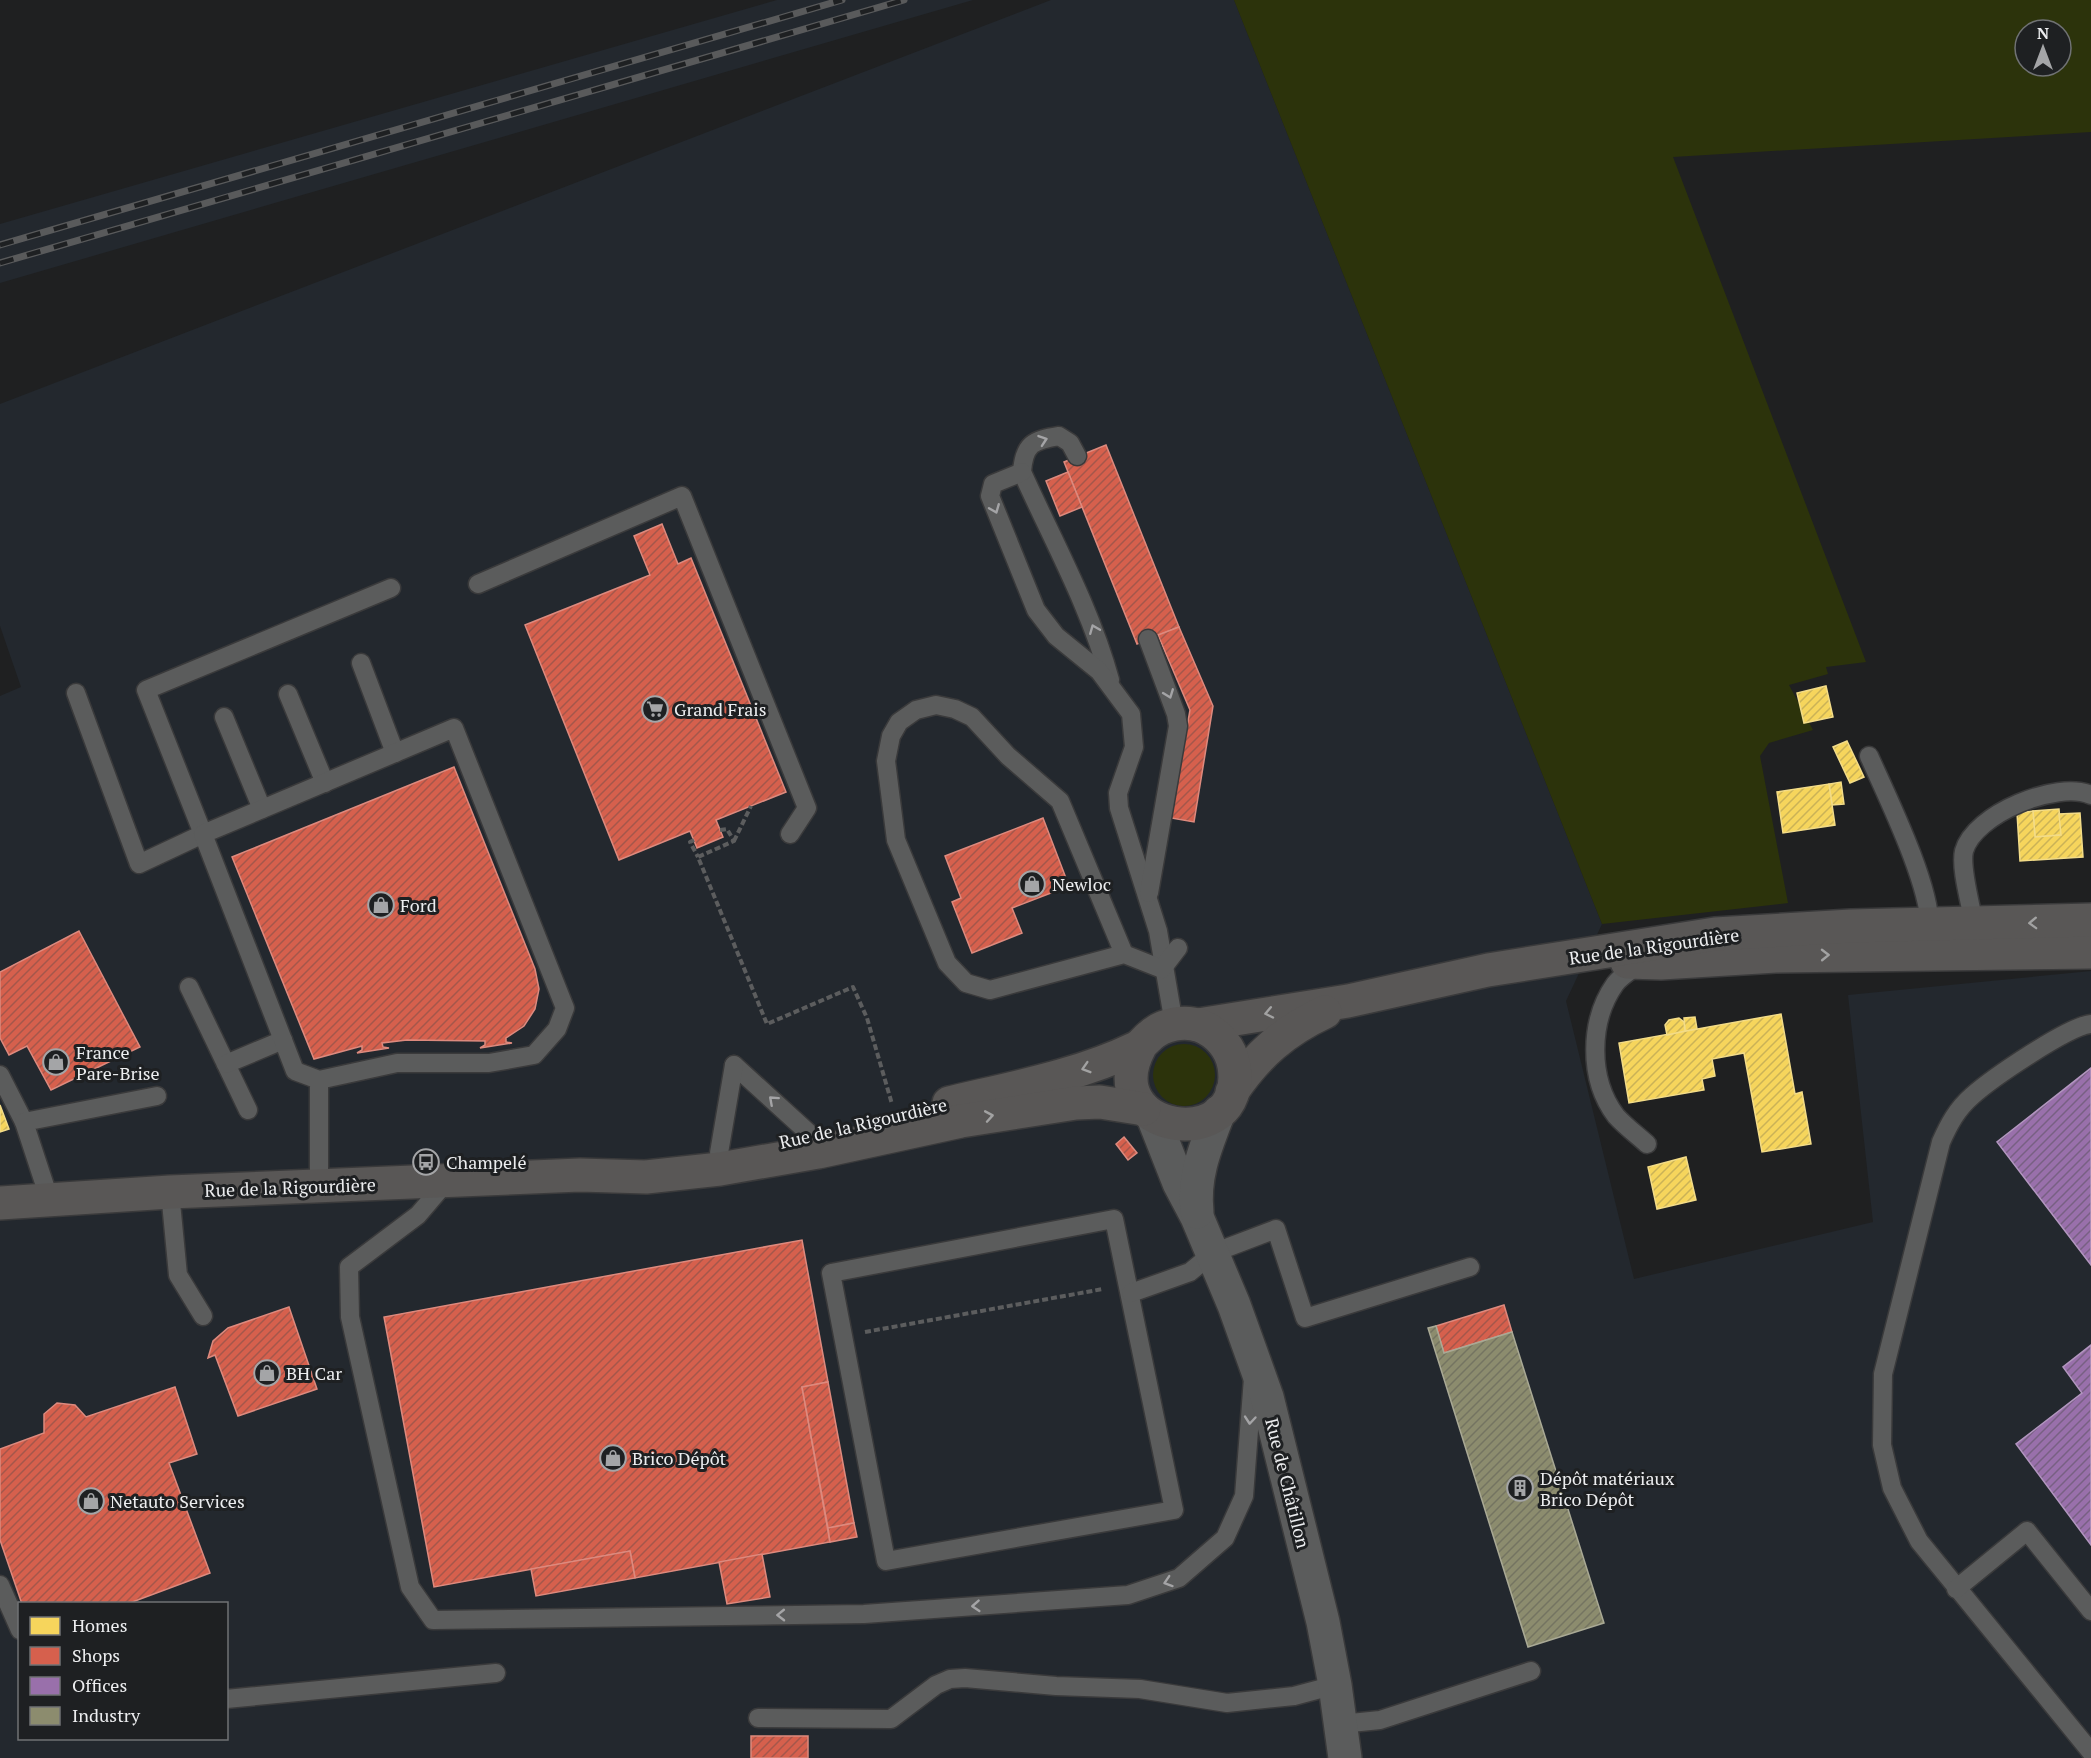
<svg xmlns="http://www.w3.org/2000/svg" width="2091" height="1758" font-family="'PT Serif',serif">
	<defs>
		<pattern id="homes-hatch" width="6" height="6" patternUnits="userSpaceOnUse" patternTransform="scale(1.5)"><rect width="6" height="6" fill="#f6d55c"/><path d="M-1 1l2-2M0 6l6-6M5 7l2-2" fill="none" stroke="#cab257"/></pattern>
		<pattern id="shops-hatch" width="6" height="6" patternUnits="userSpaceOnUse" patternTransform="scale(1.5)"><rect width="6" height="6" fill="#d6604d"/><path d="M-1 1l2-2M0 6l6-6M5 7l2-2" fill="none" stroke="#a4574b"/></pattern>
		<pattern id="offices-hatch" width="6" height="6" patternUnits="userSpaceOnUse" patternTransform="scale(1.5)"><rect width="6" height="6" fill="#9970ab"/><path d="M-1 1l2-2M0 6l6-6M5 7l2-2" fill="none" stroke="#786083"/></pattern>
		<pattern id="industry-hatch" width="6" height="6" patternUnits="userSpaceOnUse" patternTransform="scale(1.5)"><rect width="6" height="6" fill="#8c8c6e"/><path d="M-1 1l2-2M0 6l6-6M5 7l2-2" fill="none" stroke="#747461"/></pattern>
	</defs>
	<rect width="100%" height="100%" fill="#1f2021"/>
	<g fill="#23282e" fill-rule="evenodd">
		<polygon points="777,0 973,0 0,283 0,224"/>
		<path d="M 1051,0 L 1234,0 L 1602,924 L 1566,1001 L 1634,1279 L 1873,1222 L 1848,995 L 2091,971 L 2091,1758 L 0,1758 L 0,696 L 21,687 L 0,626 L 0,404 ZM 20,1604 L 226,1604 L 226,1738 L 20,1738 Z"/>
	</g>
	<g fill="#2c330b" fill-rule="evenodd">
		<path d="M 1234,0 L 2091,0 L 2091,132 L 1673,157 L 1866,662 L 1826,667 L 1828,674 L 1789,685 L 1813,730 L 1769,743 L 1760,756 L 1788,903 L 1602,924 ZM 2025,30 L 2061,30 L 2061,66 L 2025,66 Z"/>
		<circle cx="1184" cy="1075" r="31"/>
	</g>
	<g fill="url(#homes-hatch)" stroke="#f3dc88" stroke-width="1.5">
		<polygon points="1826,686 1833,717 1804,723 1797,693"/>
		<polygon points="1847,741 1864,777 1850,783 1833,747"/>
		<polygon points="1841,782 1844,804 1832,805 1829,784"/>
		<polygon points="1829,784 1835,825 1783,833 1777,792"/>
		<polygon points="2059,809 2061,835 2035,837 2033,811"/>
		<polygon points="2033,811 2035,837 2061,835 2059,814 2080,813 2083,857 2020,861 2017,813"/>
		<polygon points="1781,1014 1795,1094 1802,1092 1811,1144 1762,1152 1744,1053 1712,1059 1715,1076 1702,1079 1704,1090 1629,1103 1619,1043"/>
		<polygon points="1695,1017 1697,1029 1685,1031 1684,1018"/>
		<polygon points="1679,1018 1684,1022 1685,1031 1667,1035 1665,1025 1669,1020"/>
		<polygon points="0,1105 9,1129 0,1132"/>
		<polygon points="1686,1157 1696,1200 1657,1209 1648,1167"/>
	</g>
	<g fill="url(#shops-hatch)" stroke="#dd8a7e" stroke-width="1.5">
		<polygon points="1106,445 1179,627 1137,644 1064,462"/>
		<polygon points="1068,472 1082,507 1060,516 1046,481"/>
		<polygon points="662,524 678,564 691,558 786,792 716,820 723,837 697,848 690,831 619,860 525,625 650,575 634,536"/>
		<polygon points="1179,627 1213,706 1194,822 1171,818 1190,710 1158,635"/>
		<polygon points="454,767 535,969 539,989 535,1009 524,1026 506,1038 506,1042 512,1043 480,1048 485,1045 485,1041 407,1040 382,1043 383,1047 389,1048 357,1053 362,1050 362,1046 314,1059 232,857"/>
		<polygon points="1043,818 1069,886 1012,908 1022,933 972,953 952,902 961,898 945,856"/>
		<polygon points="79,931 140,1047 51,1090 27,1046 9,1055 0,1038 0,972"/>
		<polygon points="1124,1137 1137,1153 1128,1160 1116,1144"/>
		<polygon points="802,1240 828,1382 802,1387 830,1542 635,1578 630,1551 434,1587 384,1317"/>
		<polygon points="1504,1305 1512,1332 1444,1353 1436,1326"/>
		<polygon points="289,1307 317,1389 238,1416 215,1355 208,1358 213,1341 228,1328"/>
		<polygon points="828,1382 854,1523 828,1528 802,1387"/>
		<polygon points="175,1387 197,1454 169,1463 210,1573 127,1604 22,1604 0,1540 0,1449 44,1433 44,1414 57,1403 75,1405 86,1417"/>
		<polygon points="854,1523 857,1537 830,1542 828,1528"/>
		<polygon points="630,1551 635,1578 536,1596 531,1569"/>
		<polygon points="762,1554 770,1597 727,1604 719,1562"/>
		<rect x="751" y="1736" width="57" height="22"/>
	</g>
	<g fill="url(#offices-hatch)" stroke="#b296bf" stroke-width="1.5">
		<polygon points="2091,1068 2091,1265 1997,1142"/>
		<polygon points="2091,1345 2091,1545 2016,1444 2082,1393 2063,1367"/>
	</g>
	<polygon fill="url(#industry-hatch)" stroke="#a9a995" stroke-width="1.5" points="1436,1326 1444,1353 1512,1332 1604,1623 1528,1647 1428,1328"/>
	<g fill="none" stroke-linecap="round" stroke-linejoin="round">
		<g stroke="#3a3a3b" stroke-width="21">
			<g id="lane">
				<path d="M 1077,456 L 1070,443 L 1059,436 C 1033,440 1024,444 1022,472 C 1053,541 1090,607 1110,680"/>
				<polyline points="1022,472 993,484 990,496 1036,610 1056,636 1099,671 1131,714 1134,747 1118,793 1119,808 1158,931 1174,1024"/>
				<polyline points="478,584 682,496 807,808 790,834"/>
				<polyline points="1148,639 1176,714 1178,726 1149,893"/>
				<polyline points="361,663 395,753"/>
				<polyline points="76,693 139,864 203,834 146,690 391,588"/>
				<polyline points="288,694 325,783"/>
				<polyline points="224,717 262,809"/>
				<path d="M 1869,756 C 1886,794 1934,892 1929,930"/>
				<path d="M 1971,930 L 1974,924 C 1971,905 1960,868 1964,851 C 1974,814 2057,780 2091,795"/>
				<polyline points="1124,954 1060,801 1008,756 972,717 955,709 936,705 916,710 899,722 891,736 886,761 896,840 947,963 966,983 990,990 1124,954 1162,969 1178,948"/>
				<path d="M 1640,963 C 1632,970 1621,976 1615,984 C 1589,1021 1588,1079 1616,1116 C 1625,1126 1637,1135 1647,1144"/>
				<polyline points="189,987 248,1110"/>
				<path d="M 2091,1024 C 2068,1026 1991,1079 1972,1096 C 1957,1109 1949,1124 1941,1142 L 1883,1374 L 1882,1445 L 1892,1488 L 1919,1541 L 2091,1752"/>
				<polyline points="226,1064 283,1040"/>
				<polyline points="734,1065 812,1136"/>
				<polyline points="0,1075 24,1122"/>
				<polyline points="319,1080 295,1071 203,834 454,728 565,1008 557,1029 534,1055 489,1063 397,1063 319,1080 319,1186"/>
				<polyline points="719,1153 734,1065"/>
				<polyline points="447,1181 418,1215 349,1267 350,1317 410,1587 433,1620 864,1614 1128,1595 1179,1578 1225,1538 1244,1496 1253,1378"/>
				<polyline points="170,1192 178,1275 203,1316"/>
				<polyline points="49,1198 24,1122 157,1096"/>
				<polygon points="1114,1219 1174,1510 886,1561 831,1273"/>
				<polyline points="1131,1293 1190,1272 1213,1253 1276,1229 1305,1318 1470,1267"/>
				<polyline points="0,1585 20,1630"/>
				<polyline points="1956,1589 2027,1531 2091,1611"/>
				<polyline points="226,1699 496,1673"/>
				<polyline points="758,1718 891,1719 936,1685 950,1679 965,1678 1056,1686 1140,1689 1227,1703 1294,1696 1335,1685"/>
				<polyline points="1341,1724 1380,1720 1531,1671"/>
			</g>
		</g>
		<g stroke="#3a3a3b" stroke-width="36">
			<g id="street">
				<polyline points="1153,1117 1179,1183 1197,1217 1234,1305 1267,1397 1323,1622 1335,1685 1345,1758"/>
				<path d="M 1197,1212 C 1193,1175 1206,1146 1219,1112"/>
			</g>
		</g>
		<g stroke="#3a3a3b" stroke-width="36">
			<g id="secondary">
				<polyline points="1627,962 1661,963 1776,956 2091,952"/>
				<polyline points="1198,1025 1348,1001 1488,970 1715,934 1851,926 2091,920"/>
				<path d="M 1232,1092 C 1257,1055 1284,1031 1325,1012"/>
				<path d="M 949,1103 C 1012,1088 1078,1076 1136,1048 C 1142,1045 1145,1040 1150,1036 C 1163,1024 1184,1020 1201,1026 C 1218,1033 1231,1048 1234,1066 C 1248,1156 1093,1135 1140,1047"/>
				<polyline points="0,1203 170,1192 580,1175 646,1177 720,1169 818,1152 961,1121 1076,1103 1100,1102 1144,1109"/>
			</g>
		</g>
		<g stroke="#5c5d5e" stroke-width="4" stroke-dasharray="6 3" stroke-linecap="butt">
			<polyline points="720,830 727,829 734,841 698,857 767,1024 853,987 867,1018 892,1104"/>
			<polyline points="694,840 690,842 698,857"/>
			<polyline points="734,841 751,806"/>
			<polyline points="865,1332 1103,1289"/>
		</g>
		<use href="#lane" stroke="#5b5c5c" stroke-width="18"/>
		<use href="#street" stroke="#5b5c5c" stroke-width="33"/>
		<use href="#secondary" stroke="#595756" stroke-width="33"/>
		<g stroke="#595a5b" stroke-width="7">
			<g id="rail">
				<polyline points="0,245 842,0"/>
				<polyline points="0,263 904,0"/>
			</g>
		</g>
		<use href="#rail" stroke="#1e2022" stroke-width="4.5" stroke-dasharray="14" stroke-linecap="butt"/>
	</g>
	<defs><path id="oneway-chevron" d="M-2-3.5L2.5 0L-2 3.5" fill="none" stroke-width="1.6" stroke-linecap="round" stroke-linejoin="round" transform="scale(1.5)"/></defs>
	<g stroke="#a4a4a6">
		<use href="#oneway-chevron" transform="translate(1043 440) rotate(-19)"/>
		<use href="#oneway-chevron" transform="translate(995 509) rotate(68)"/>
		<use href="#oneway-chevron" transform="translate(1094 629) rotate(-112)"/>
		<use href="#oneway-chevron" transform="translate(1169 694) rotate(69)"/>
		<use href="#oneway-chevron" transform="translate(773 1100) rotate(-138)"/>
		<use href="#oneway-chevron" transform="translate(1250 1420) rotate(95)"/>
		<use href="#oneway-chevron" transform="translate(1168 1582) rotate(162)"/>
		<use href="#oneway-chevron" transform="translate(976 1606) rotate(176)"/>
		<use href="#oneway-chevron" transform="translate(781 1615) rotate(179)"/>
	</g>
	<g stroke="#a2a2a2">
		<use href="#oneway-chevron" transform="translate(2033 923) rotate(178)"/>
		<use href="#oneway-chevron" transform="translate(1825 955) rotate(-1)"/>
		<use href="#oneway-chevron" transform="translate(1269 1013) rotate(168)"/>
		<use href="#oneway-chevron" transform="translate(1086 1068) rotate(163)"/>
		<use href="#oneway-chevron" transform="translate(989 1116) rotate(-10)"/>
	</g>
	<defs>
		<g id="supermarket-ring" transform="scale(1.35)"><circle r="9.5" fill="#1e2022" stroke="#a4a5a7" stroke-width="1.5"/><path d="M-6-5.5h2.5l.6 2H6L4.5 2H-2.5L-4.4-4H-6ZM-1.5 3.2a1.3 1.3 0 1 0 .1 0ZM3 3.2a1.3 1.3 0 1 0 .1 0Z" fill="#a4a5a7"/></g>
		<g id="shop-ring" transform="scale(1.35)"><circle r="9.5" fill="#1e2022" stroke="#a4a5a7" stroke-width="1.5"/><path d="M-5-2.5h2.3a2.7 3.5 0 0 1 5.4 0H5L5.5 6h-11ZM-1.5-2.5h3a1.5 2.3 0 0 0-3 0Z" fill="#a4a5a7"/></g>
		<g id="bus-ring" transform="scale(1.35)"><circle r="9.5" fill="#1e2022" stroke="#a4a5a7" stroke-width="1.5"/><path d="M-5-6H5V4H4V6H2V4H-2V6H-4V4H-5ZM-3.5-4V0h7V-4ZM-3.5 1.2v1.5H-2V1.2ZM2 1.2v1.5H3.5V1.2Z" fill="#a4a5a7"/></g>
		<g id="building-ring" transform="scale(1.35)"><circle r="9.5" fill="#1e2022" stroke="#a4a5a7" stroke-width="1.5"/><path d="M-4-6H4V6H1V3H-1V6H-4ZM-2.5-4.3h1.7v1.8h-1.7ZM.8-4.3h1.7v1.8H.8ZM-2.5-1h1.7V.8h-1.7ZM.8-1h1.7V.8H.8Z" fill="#a4a5a7"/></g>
	</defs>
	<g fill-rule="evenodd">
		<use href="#supermarket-ring" x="655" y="709"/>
		<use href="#shop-ring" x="1032" y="884"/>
		<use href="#shop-ring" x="381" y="905"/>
		<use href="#shop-ring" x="56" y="1062"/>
		<use href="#bus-ring" x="426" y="1162"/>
		<use href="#shop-ring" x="267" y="1373"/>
		<use href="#shop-ring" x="613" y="1458"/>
		<use href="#building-ring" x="1520" y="1488"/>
		<use href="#shop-ring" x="91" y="1501"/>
	</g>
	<g text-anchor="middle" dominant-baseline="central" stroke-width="6" stroke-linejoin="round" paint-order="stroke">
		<g font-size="18" fill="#ecedef" stroke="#1e2022" text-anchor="start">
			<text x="674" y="709">Grand Frais</text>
			<text x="1052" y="884">Newloc</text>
			<text x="400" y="905">Ford</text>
			<text x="76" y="1052">France<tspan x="76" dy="21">Pare-Brise</tspan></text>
			<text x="446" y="1162">Champelé</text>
			<text x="286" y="1373">BH Car</text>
			<text x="632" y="1458">Brico Dépôt</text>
			<text x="1540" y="1478">Dépôt matériaux<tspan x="1540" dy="21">Brico Dépôt</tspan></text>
			<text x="110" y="1501">Netauto Services</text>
		</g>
		<g font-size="18" fill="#ecedef" stroke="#1e2022">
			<text transform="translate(1654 946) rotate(-8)">Rue de la Rigourdière</text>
			<text transform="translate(863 1123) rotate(-13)">Rue de la Rigourdière</text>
			<text transform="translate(290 1187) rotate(-2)">Rue de la Rigourdière</text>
			<text transform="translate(1288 1483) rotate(76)">Rue de Châtillon</text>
		</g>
	</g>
	<rect x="18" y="1602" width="210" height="138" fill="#1e2022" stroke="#707274" stroke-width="1.5"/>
	<rect x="30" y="1617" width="30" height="18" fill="#f6d55c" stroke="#707274" stroke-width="1.5"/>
	<text x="72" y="1632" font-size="18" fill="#ecedef">Homes</text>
	<rect x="30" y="1647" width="30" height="18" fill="#d6604d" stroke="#707274" stroke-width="1.5"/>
	<text x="72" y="1662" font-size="18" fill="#ecedef">Shops</text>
	<rect x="30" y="1677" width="30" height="18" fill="#9970ab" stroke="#707274" stroke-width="1.5"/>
	<text x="72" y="1692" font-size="18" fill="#ecedef">Offices</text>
	<rect x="30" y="1707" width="30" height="18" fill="#8c8c6e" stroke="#707274" stroke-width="1.5"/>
	<text x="72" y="1722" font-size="18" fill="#ecedef">Industry</text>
	<g transform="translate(2043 48)"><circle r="28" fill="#1e2022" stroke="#707274" stroke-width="1.5"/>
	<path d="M0-4.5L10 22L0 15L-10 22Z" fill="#a4a5a7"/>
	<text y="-9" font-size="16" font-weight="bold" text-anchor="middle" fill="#ecedef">N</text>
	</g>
</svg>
